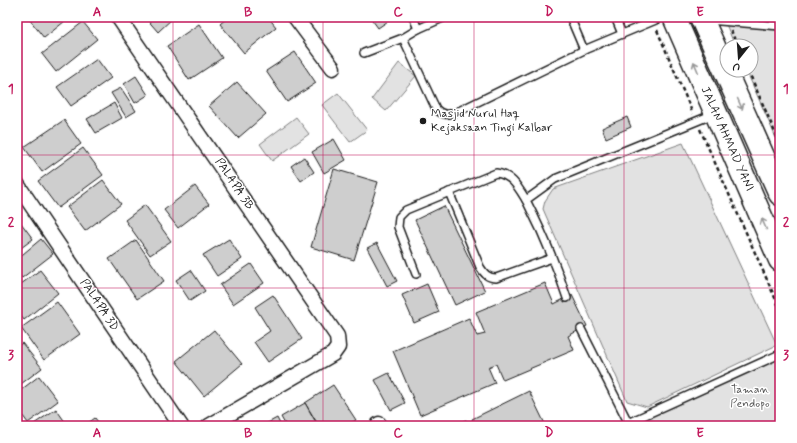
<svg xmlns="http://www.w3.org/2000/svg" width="797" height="443" font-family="Mynerve,sans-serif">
	<rect width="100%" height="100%" fill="#fff"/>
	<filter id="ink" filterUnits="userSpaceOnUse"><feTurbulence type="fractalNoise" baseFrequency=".025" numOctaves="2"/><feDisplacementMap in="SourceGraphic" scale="8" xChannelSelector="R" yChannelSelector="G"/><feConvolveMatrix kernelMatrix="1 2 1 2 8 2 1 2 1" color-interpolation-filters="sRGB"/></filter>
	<g filter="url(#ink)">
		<g fill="#e2e2e2" stroke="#7f7f7f">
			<polygon points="723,17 780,17 780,147 746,70 751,70 751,46 735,46"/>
			<polygon points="399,63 416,76 386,111 372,99"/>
			<polygon points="338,93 367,130 350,142 322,105"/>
			<polygon points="296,117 309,134 272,161 260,144"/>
			<polygon points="683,143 777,345 647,407 627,401 543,209 545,201 553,189"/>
			<polygon points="780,351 780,426 617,426"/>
		</g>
		<g fill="#cecece" stroke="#1c1c1c">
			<polygon points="35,17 70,17 44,38 30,20"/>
			<polygon points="145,17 174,17 158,32"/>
			<polygon points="228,17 268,17 276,27 244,53 220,24"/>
			<polygon points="370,17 394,17 378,28"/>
			<polygon points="83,22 97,39 56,72 42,54"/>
			<polygon points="199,24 222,58 189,80 167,46"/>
			<polygon points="295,52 316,83 287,102 266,71"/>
			<polygon points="97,59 111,78 71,106 57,87"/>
			<polygon points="136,76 148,95 135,103 124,84"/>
			<polygon points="237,82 266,114 238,138 209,106"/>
			<polygon points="121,88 136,111 126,117 111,93"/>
			<polygon points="114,103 122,118 96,133 87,119"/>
			<polygon points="627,117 631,127 606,138 602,128"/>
			<polygon points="64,120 81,144 42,172 24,147"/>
			<polygon points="334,139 346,160 324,173 312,152"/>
			<polygon points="83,148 103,175 58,208 38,181"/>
			<polygon points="304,157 314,172 301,181 291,166"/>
			<polygon points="334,169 378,182 354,260 311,247"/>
			<polygon points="103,180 121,204 85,231 67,207"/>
			<polygon points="195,186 209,204 178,228 164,210"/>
			<polygon points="145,205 171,241 150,255 125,220"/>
			<polygon points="444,206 485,291 455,305 415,220"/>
			<polygon points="21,223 33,239 17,251 17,225"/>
			<polygon points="41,239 53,254 22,278 17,272 17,259"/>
			<polygon points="229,239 242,259 217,276 203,255"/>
			<polygon points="136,240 164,281 137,299 109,259"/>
			<polygon points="377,243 397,281 387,286 367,248"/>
			<polygon points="251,264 264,283 233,304 220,285"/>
			<polygon points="40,270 58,293 24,320 17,311 17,287"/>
			<polygon points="191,270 205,291 190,301 176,280"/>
			<polygon points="545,283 554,304 572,295 587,326 568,336 574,350 503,380 496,364 488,367 495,383 420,415 393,351 469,318 477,336 485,334 476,312"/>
			<polygon points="427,284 439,312 414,323 402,295"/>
			<polygon points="273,295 302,339 268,362 254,342 270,331 255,307"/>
			<polygon points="57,302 80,334 44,360 21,328"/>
			<polygon points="214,330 242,364 204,396 176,361"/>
			<polygon points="22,343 42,368 17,387 17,347"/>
			<polygon points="389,373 405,403 391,410 375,380"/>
			<polygon points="39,376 58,401 28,423 17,408 17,393"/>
			<polygon points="333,385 356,420 346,426 319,426 305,403"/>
			<polygon points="529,391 546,426 475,426 472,419"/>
			<polygon points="305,403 318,426 286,426 281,417"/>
			<polygon points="56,409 68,426 31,426"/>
			<polygon points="95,418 101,426 84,426"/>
			<polygon points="277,418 281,426 262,426"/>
			<polygon points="466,420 469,426 452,426"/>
		</g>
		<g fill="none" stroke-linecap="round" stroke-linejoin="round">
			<g stroke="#1c1c1c" stroke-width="10">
				<g id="lane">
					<polyline points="413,17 418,29"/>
					<polyline points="570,17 584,50"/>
					<polyline points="615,17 622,34"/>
					<polyline points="707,20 780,26"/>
					<path d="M 403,38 L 436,109 C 443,116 448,115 457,112 L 584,50 L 663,17"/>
					<polyline points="364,53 403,38 418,29 445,17"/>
					<path d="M 449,192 L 480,267 C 484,273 487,278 496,278 L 552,258"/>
					<path d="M 416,274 L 398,227 L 399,217 L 406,210 L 496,173 C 512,175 518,187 526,200"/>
					<path d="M 567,298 C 556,264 542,231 526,200 L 555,179 L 714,114"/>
					<polyline points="581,329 628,422"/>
					<polyline points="621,426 780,354"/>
				</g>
			</g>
			<g stroke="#1c1c1c" stroke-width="17">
				<g id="street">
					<polyline points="118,17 337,336 338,347 333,354 209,426"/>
					<polyline points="295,17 333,68"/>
					<polyline points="17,184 181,426"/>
					<polyline points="379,424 380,426"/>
				</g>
			</g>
			<g stroke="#1c1c1c" stroke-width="25">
				<g id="highway">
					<polyline points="674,17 780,260"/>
					<polyline points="701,17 780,194"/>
				</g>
			</g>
			<g stroke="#1c1c1c" stroke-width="2.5" stroke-dasharray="4 3" stroke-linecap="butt">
				<polyline points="657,30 693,114"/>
				<polyline points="731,30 737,46"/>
				<polyline points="748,70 780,144"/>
				<polyline points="700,129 780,309"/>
			</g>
			<use href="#lane" stroke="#fff" stroke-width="7"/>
			<use href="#street" stroke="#fff" stroke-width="14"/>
			<use href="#highway" stroke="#fff" stroke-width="22"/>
		</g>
		<defs><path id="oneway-shaft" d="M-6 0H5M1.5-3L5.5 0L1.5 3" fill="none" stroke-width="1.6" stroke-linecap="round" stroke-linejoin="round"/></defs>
		<g stroke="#999">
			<use href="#oneway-shaft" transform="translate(696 67) rotate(-113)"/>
			<use href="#oneway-shaft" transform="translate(740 104) rotate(66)"/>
			<use href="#oneway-shaft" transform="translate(764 224) rotate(-114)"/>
		</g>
	</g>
	<path fill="none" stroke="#c2185b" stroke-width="1" stroke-opacity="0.55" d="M 173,17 L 173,426M 323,17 L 323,426M 474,17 L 474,426M 624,17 L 624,426M 17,155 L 780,155M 17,288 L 780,288"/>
	<circle fill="#1c1c1c" stroke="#fff" stroke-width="1.5" cx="423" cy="121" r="4"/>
	<g text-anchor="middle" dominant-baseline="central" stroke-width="3" stroke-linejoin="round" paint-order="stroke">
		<g font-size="12" fill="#1c1c1c" stroke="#fff" text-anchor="start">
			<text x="431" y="114">Masjid Nurul Haq<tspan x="431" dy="14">Kejaksaan Tingi Kalbar</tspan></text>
		</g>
		<g font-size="12" fill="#1c1c1c" stroke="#fff">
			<text transform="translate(727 139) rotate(66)">JALAN AHMAD YANI</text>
			<text transform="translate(234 184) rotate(56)">PALAPA 3B</text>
			<text transform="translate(99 305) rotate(56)">PALAPA 3D</text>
		</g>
		<g font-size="12" fill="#575757" stroke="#fff">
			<text x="750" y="390">Taman<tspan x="750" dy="14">Pendopo</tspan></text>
		</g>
	</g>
	<rect width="797" height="443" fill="none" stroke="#fff" stroke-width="44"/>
	<g transform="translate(739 58) rotate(197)"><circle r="19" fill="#ffffff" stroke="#a4a4a4"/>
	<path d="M0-3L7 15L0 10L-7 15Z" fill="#1c1c1c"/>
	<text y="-6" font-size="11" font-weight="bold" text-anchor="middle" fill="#1c1c1c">U</text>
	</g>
	<rect x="22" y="22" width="753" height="399" fill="none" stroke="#c2185b" stroke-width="1.5"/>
	<g font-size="13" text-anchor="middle" font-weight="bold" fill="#c2185b">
		<text x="97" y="16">A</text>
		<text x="248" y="16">B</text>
		<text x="398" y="16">C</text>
		<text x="549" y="16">D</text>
		<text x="700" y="16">E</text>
		<text x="11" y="93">1</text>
		<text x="786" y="93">1</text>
		<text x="11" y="226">2</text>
		<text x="786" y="226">2</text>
		<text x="11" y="359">3</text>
		<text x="786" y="359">3</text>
		<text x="97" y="437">A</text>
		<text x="248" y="437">B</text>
		<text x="398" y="437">C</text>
		<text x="549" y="437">D</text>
		<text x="700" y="437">E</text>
	</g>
</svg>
